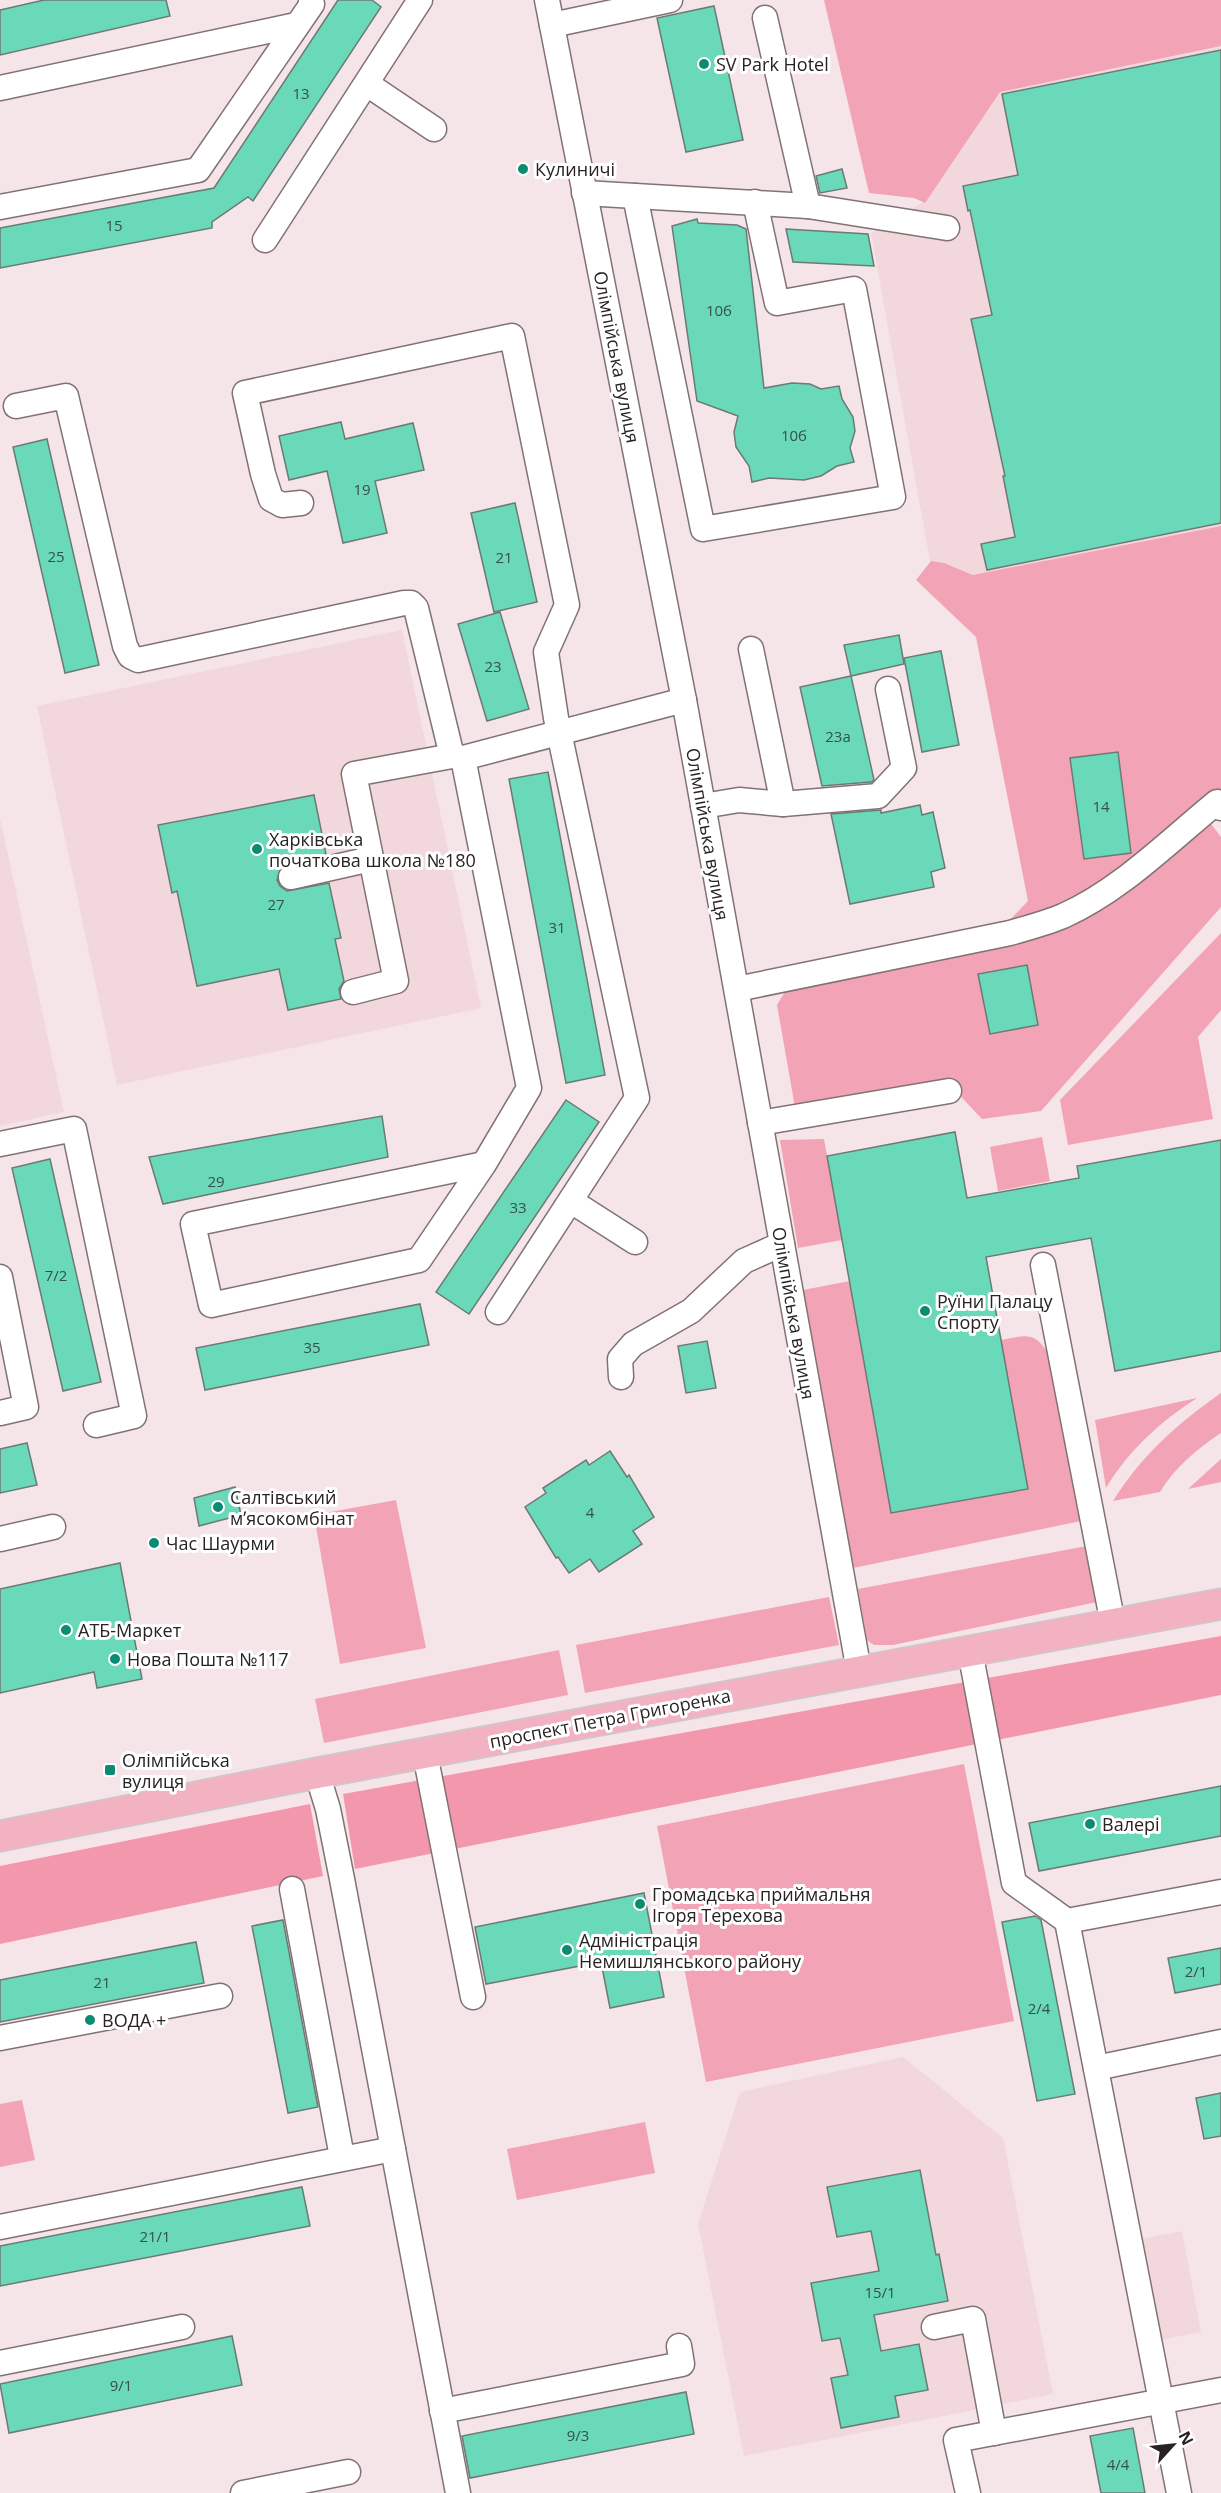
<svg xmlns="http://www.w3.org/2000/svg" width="1221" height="2493" font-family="'Open Sans',sans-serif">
	<rect width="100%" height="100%" fill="#f6e5e8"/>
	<g fill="#f2d8dc">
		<polygon points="1221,46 1221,526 973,575 944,563 930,561 871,233 923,202 1000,92"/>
		<polygon points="402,630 481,1008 117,1085 37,706"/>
		<polygon points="0,818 64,1112 0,1126"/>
		<polygon points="903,2057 1003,2138 1053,2394 744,2456 698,2224 740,2092"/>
		<polygon points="1182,2231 1201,2332 1150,2342 1131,2241"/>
	</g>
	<g fill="#f2a3b5">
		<polygon points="824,0 1221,0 1221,46 1000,92 925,203 914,198 869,193"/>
		<polygon points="1221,526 1221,809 1205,816 1221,837 1221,907 1041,1111 982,1119 952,1087 796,1113 777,1005 799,968 1008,922 1028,901 976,637 916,580 931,561 944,563 973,575"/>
		<polygon points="1221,933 1221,1010 1198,1037 1213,1119 1068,1145 1060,1100"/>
		<polygon points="1042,1137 1050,1181 998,1191 990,1147"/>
		<polygon points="824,1139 842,1240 798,1248 780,1140"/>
		<path d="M 850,1281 L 891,1513 L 1027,1489 L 1001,1340 C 1024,1336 1034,1330 1048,1353 L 1081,1521 L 853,1568 L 803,1290 Z"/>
		<path d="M 1221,1393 L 1221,1433 C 1198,1448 1174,1468 1160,1492 L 1113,1501 C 1141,1456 1178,1423 1221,1393 Z"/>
		<path d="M 1197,1398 C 1161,1421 1128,1451 1106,1488 L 1095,1420 Z"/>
		<polygon points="1221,1459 1221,1482 1188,1489"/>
		<polygon points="396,1500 426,1648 340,1664 314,1515"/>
		<polygon points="1087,1546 1097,1602 893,1645 874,1645 867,1640 858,1589"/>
		<polygon points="829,1597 839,1645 585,1693 576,1645"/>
		<polygon points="559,1650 568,1695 324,1743 315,1699"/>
		<polygon points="964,1764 1014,2021 706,2082 657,1826"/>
		<polygon points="22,2100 35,2160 0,2167 0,2104"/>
		<polygon points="645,2122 655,2173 517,2200 507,2149"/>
	</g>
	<g fill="#f397ac">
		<polygon points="1221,1636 1221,1695 355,1869 343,1794"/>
		<polygon points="310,1804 323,1876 0,1944 0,1866"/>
	</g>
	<g fill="#69d9ba" stroke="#6c7a75" stroke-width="1.5">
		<polygon points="44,0 166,0 170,16 0,55 0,10"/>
		<polygon points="338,0 372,0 381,7 253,201 248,197 212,222 212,228 0,268 0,228 214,188"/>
		<polygon points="714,6 743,140 686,152 657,18"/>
		<polygon points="1221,50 1221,523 987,570 981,544 1015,537 1003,476 1005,476 971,319 992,315 970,210 968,211 963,186 1018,175 1002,94"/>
		<polygon points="842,169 847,188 820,193 816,176"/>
		<polygon points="697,219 698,223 737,225 746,229 764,388 792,383 810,384 821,389 839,386 842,399 853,417 855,431 850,448 854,462 837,466 821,476 804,480 769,478 752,482 749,466 736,447 734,432 738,416 697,401 672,226"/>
		<polygon points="786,229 868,234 874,266 793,262"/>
		<polygon points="341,422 345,439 413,423 424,470 375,481 387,533 343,543 327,471 289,480 279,436"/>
		<polygon points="47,439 99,665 65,673 13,447"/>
		<polygon points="515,503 537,602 494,612 471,513"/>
		<polygon points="500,612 529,709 487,721 458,624"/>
		<polygon points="899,635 904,664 851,676 844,645"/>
		<polygon points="941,651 959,745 922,752 904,658"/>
		<polygon points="851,676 874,780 871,782 822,786 800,687"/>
		<polygon points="1118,752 1131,853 1084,859 1070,758"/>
		<polygon points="548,772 605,1075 566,1083 509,779"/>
		<polygon points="314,795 326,854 287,863 281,867 277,880 280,886 287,891 329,883 341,938 335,939 344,981 339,989 341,999 288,1010 279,969 197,986 177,891 172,893 158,825"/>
		<polygon points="920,805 922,815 933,812 945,868 931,872 934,887 850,904 831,814 881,810 881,813"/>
		<polygon points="1027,965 1038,1025 990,1034 978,974"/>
		<polygon points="566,1100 599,1122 469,1314 436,1292"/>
		<polygon points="382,1116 388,1157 163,1204 149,1157"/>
		<polygon points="955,1132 967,1198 1079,1178 1077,1166 1221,1140 1221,1351 1115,1371 1091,1238 986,1257 1028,1489 891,1513 827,1156"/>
		<polygon points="50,1159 101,1382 63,1391 12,1168"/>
		<polygon points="420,1304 429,1345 205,1390 196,1348"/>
		<polygon points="707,1341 716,1388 686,1393 678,1346"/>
		<polygon points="27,1443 37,1485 0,1493 0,1449"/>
		<polygon points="610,1451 627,1477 629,1475 654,1517 633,1531 642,1544 599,1572 590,1559 569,1573 558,1557 556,1558 525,1507 546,1493 543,1488 586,1460 589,1465"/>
		<polygon points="235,1487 241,1515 199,1526 194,1498"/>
		<polygon points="120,1563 142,1679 97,1688 94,1672 0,1693 0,1589"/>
		<polygon points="1221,1786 1221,1836 1039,1871 1029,1823"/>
		<polygon points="644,1893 664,1997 610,2008 601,1962 486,1984 475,1927"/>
		<polygon points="1035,1916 1041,1920 1075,2094 1037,2101 1002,1922"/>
		<polygon points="283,1920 318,2107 288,2113 252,1926"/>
		<polygon points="196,1942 204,1983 0,2022 0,1980"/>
		<polygon points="1221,1948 1221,1984 1175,1993 1168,1958"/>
		<polygon points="1221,2093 1221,2136 1204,2139 1196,2098"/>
		<polygon points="920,2170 936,2255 939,2254 948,2301 874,2315 881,2351 919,2344 928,2390 895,2396 899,2417 841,2428 831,2378 848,2375 840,2338 822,2341 811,2283 879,2271 871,2231 837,2237 827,2187"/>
		<polygon points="302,2187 310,2226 0,2286 0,2246"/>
		<polygon points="232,2336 242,2385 9,2433 0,2384"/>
		<polygon points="686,2392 694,2434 470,2478 462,2436"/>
		<polygon points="1133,2428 1145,2493 1101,2493 1090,2436"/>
	</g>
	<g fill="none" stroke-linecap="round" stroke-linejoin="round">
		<g stroke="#817274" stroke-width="27">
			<g id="minor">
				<polyline points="547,0 684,700 859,1671"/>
				<polyline points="765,18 808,206"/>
				<polyline points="552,25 670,0"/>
				<polyline points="367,84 434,129"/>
				<polyline points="0,88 296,25"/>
				<polyline points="584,193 808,206 947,228"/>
				<polyline points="635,196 703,529 893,497 854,289 777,303 755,202"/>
				<polyline points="0,207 198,170 312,4 311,0"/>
				<polyline points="265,240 420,0"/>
				<polyline points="16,406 66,396 125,646 130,656 138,660 404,603 411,603 416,608 452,756"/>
				<polyline points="301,503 282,505 271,499 263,474 245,393 512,336 567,605 546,652 556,718 637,1098 498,1312"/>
				<polyline points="751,649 783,804"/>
				<polyline points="703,806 739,800 783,804 878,796 904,768 888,689"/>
				<polyline points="291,877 371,859"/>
				<path d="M 737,989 L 1010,933 C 1028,928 1046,923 1063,916 C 1121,890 1168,842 1217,802 L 1221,808"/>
				<polyline points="353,992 396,981 354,774 452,756 463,758"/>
				<polyline points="760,1123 949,1091"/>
				<polyline points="0,1144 74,1129 134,1416 96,1425"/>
				<polyline points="484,1164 419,1260 211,1305 193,1224 484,1164 529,1088 463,758 684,700"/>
				<polyline points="571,1201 635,1242"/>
				<polyline points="1043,1265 1113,1624"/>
				<polyline points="0,1277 26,1407 0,1413"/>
				<polyline points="621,1377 620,1359 633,1344 691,1311 744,1261 782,1244"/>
				<polyline points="0,1539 53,1527"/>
				<polyline points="970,1651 1014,1883 1067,1921 1179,2493"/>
				<polyline points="425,1754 473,1997"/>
				<polyline points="317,1773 328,1809 342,1879 458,2493"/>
				<polyline points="292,1889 342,2157"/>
				<polyline points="1067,1921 1221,1892"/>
				<polyline points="0,2038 220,1996"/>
				<polyline points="1096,2068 1221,2042"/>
				<polyline points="0,2227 393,2149"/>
				<polyline points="934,2327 973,2319 994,2433"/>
				<polyline points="0,2363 182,2327"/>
				<polyline points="442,2411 682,2364 679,2346"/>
				<polyline points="243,2493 348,2472"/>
				<polyline points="968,2493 956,2440 1221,2390"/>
			</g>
		</g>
		<g stroke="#cbcaca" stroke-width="33">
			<polyline id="major" points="0,1836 317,1773 1221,1604"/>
		</g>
		<use href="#minor" stroke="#fff" stroke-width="24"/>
		<use href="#major" stroke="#f2b2c2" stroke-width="30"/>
	</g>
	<g fill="#098c71" stroke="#fff" stroke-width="2">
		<circle cx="704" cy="64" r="6"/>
		<circle cx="523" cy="169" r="6"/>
		<circle cx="257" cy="849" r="6"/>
		<circle cx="925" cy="1311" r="6"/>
		<circle cx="218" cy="1507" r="6"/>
		<circle cx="154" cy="1543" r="6"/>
		<circle cx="66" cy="1630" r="6"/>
		<circle cx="115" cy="1659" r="6"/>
		<rect x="104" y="1764" width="12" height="12" rx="3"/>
		<circle cx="1090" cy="1824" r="6"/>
		<circle cx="640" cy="1904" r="6"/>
		<circle cx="567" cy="1950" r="6"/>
		<circle cx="90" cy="2020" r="6"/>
	</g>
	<g text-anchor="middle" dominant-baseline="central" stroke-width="6" stroke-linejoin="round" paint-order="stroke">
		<g font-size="15" fill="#385049">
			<text x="301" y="93">13</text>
			<text x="114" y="225">15</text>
			<text x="719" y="310">10б</text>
			<text x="794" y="435">10б</text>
			<text x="362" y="489">19</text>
			<text x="56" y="556">25</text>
			<text x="504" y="557">21</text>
			<text x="493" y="666">23</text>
			<text x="838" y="736">23а</text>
			<text x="1101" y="806">14</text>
			<text x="276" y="904">27</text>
			<text x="557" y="927">31</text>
			<text x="216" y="1181">29</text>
			<text x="518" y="1207">33</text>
			<text x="56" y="1275">7/2</text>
			<text x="312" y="1347">35</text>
			<text x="590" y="1512">4</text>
			<text x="1196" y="1971">2/1</text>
			<text x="102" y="1982">21</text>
			<text x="1039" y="2008">2/4</text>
			<text x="155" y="2236">21/1</text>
			<text x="880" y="2292">15/1</text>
			<text x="121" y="2385">9/1</text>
			<text x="578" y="2435">9/3</text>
			<text x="1118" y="2464">4/4</text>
		</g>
		<g font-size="18" fill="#282223" stroke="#fff" text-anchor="start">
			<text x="716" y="64">SV Park Hotel</text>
			<text x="535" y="169">Кулиничі</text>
			<text x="269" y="839">Харківська<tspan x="269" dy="21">початкова школа №180</tspan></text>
			<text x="937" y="1301">Руїни Палацу<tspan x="937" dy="21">Спорту</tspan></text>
			<text x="230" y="1497">Салтівський<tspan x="230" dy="21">мʼясокомбінат</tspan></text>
			<text x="166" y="1543">Час Шаурми</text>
			<text x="78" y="1630">АТБ-Маркет</text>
			<text x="127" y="1659">Нова Пошта №117</text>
			<text x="122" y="1760">Олімпійська<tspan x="122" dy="21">вулиця</tspan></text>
			<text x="1102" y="1824">Валері</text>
			<text x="652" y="1894">Громадська приймальня<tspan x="652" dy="21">Ігоря Терехова</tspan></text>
			<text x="579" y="1940">Адміністрація<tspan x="579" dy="21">Немишлянського району</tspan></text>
			<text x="102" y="2020">ВОДА +</text>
		</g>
		<g font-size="18" fill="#282223" stroke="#fff">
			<text transform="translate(617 357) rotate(79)">Олімпійська вулиця</text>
			<text transform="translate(708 834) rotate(80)">Олімпійська вулиця</text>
			<text transform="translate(794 1313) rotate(80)">Олімпійська вулиця</text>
			<text transform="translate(610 1718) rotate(-11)">проспект Петра Григоренка</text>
		</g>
	</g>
	<g transform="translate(1173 2445) rotate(63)" stroke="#ffffff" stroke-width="4.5" paint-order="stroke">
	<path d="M0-4.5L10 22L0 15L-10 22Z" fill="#282223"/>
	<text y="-9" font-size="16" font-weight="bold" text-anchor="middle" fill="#282223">N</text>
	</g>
</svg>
